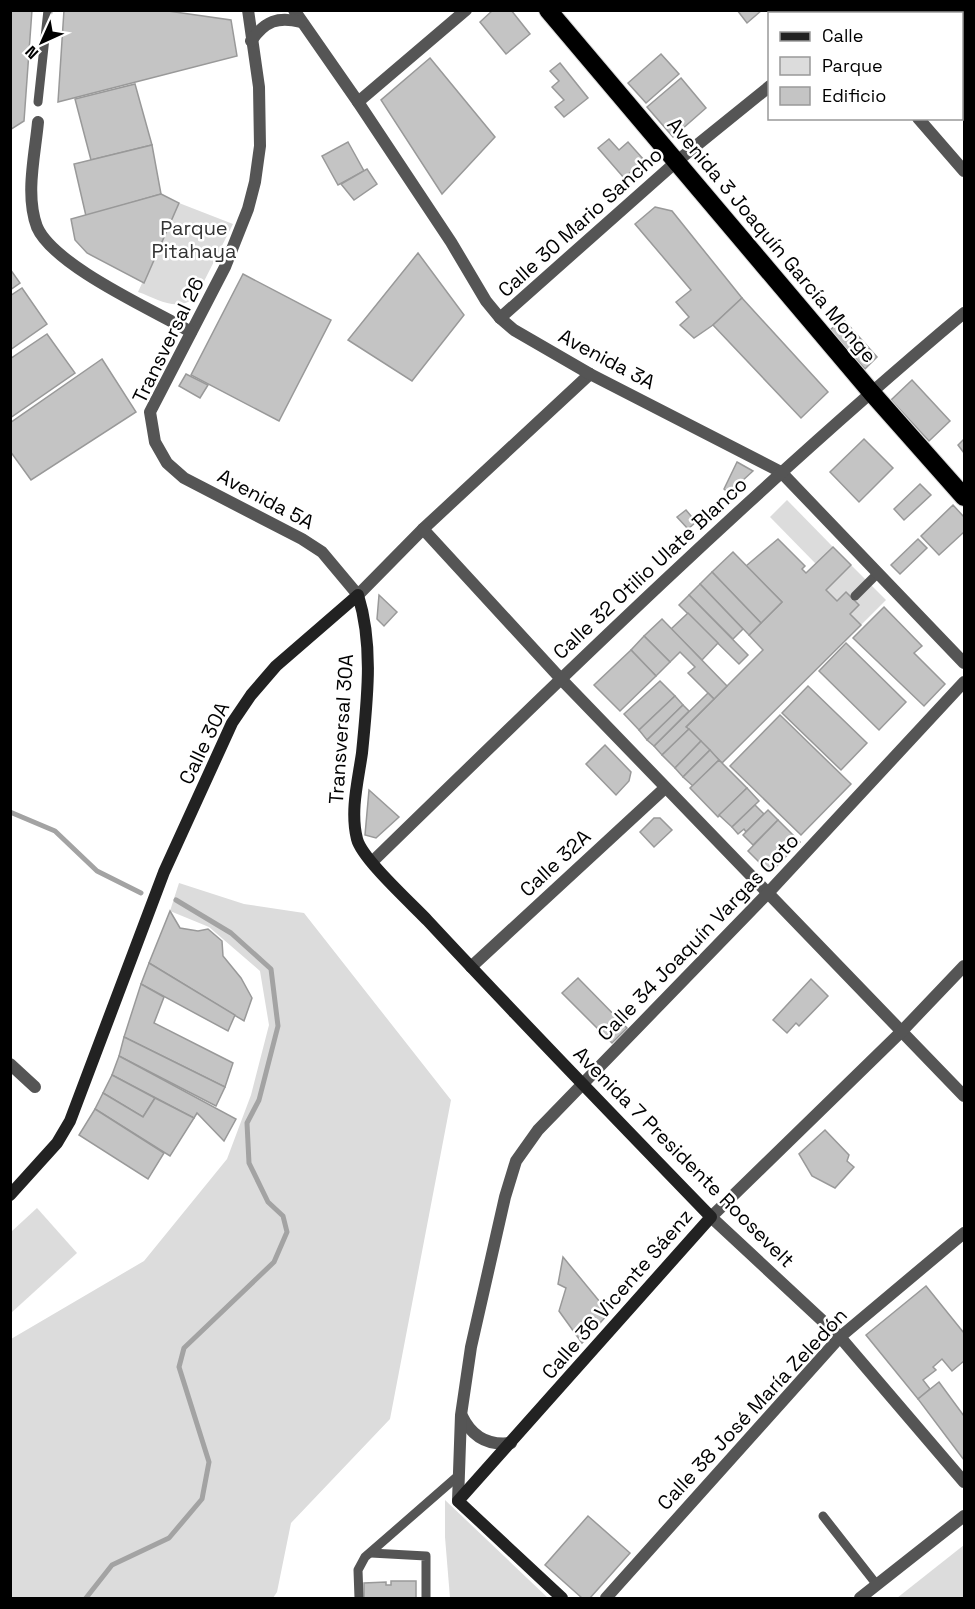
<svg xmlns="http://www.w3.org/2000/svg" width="975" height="1609" font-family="'Space Grotesk',sans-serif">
	<rect width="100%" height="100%" fill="#fff"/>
	<g fill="#dcdcdc">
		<path d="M 179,203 L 233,224 L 196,297 C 176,313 159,299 138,292 Z"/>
		<polygon points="787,500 833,547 816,564 770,517"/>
		<polygon points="851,565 886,600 861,625 850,614 859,605 846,592 837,601 826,590"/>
		<polygon points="179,883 244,904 304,913 451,1100 390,1419 291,1523 277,1592 273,1598 11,1598 11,1339 144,1261 227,1159 251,1095 269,1025 260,971 209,927 170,911"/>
		<polygon points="37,1208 77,1253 11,1313 11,1232"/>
		<polygon points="445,1500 548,1598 450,1598 445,1537"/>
		<polygon points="964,1545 964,1598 897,1598"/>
	</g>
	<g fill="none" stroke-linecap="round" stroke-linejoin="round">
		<g stroke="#a3a3a3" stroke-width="5">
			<polyline points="10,812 55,831 97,871 141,893"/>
			<polyline points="86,1598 112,1565 169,1538 202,1499 209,1462 179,1367 184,1348 274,1262 287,1232 283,1216 268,1202 249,1163 247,1123 259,1100 278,1026 271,969 231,933 176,900"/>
		</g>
	</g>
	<g fill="#c4c4c4" stroke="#999" stroke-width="1.5">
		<polygon points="10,10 32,10 24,121 10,130"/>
		<polygon points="64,10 161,10 231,20 237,56 58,102"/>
		<polygon points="493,10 511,10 530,34 506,54 480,22"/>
		<polygon points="737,10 762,10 747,23"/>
		<polygon points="661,54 679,74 646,103 628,83"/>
		<polygon points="430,58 495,137 442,194 381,100"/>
		<polygon points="560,63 588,98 564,117 555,107 564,100 552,87 559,81 550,71"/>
		<polygon points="681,78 706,108 673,137 647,107"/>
		<polygon points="135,84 152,145 91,160 75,99"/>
		<polygon points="609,139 619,150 628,142 644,160 624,178 598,148"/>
		<polygon points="348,142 364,171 338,185 322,156"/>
		<polygon points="152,145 161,194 86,216 74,164"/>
		<polygon points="367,169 377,184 354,200 341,184"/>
		<polygon points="161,194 179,203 144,283 87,253 75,240 71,219"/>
		<polygon points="655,207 672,211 742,298 713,325 694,338 680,325 689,317 676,302 691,290 635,224"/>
		<polygon points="418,253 464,315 412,381 348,340"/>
		<polygon points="10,269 20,283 10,290"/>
		<polygon points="243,274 331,320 279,421 191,375"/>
		<polygon points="22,288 47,324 10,350 10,296"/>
		<polygon points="742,298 828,392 801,418 713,325"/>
		<polygon points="843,319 877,357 865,369 830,330"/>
		<polygon points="47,334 75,373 10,418 10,359"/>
		<polygon points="102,359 136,412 31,480 10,451 10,423"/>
		<polygon points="186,374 208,385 200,398 179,386"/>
		<polygon points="912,380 950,421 929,441 891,400"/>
		<polygon points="864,439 893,468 859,502 830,472"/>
		<polygon points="964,439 964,453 958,445"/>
		<polygon points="737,462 753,471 729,493 724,489"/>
		<polygon points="920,484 931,495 904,520 894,509"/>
		<polygon points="953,505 964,517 964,532 939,555 921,536"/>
		<polygon points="686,510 696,522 688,529 677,517"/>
		<polygon points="778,539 805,566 802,569 806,573 833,547 851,565 826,590 837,601 846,592 859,605 850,614 861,625 722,763 686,727 763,650 749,635 782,602 746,566"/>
		<polygon points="918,539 927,548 900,574 891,565"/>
		<polygon points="733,552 782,602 761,623 712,572"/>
		<polygon points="712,572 761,623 749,635 700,584"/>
		<polygon points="700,584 743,629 733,639 689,595"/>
		<polygon points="379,595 397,612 384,626 377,619"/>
		<polygon points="689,595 748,655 739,664 679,605"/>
		<polygon points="884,607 922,646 914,653 945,684 924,706 853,638"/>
		<polygon points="688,613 718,643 702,660 671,629"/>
		<polygon points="662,619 727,686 714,699 688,673 695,667 680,652 670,662 644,636"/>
		<polygon points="644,636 670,662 656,676 631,650"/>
		<polygon points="846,643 906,702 879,730 819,671"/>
		<polygon points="631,650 656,676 620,711 594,685"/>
		<polygon points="660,681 675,696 639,730 624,714"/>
		<polygon points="808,686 867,743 841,770 782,713"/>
		<polygon points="708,693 714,699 686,727 689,729 662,755 654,746"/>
		<polygon points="675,696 683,705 647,740 639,730"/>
		<polygon points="683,705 689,711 654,746 647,740"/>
		<polygon points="780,715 851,784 801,835 730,766"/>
		<polygon points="689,729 701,741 675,768 662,755"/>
		<polygon points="701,741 710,750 683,777 675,768"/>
		<polygon points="605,745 631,772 629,781 616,795 586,764"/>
		<polygon points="710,750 719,760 693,786 683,777"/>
		<polygon points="719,760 747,788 718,817 690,788"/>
		<polygon points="747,788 759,801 732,827 719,815"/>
		<polygon points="369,790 399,817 376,838 365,835"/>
		<polygon points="755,805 764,814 746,832 744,829 738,834 732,827"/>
		<polygon points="768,810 778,820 753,845 743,835"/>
		<polygon points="654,818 660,818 672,830 654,847 640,832"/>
		<polygon points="778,820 800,842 770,873 748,851"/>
		<polygon points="170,911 180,928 198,931 208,929 222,941 223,956 241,978 252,998 244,1021 149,963"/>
		<polygon points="149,963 235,1015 228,1031 141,984"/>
		<polygon points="578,978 627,1028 612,1043 562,993"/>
		<polygon points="811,979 828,996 799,1026 796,1023 787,1033 773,1020"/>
		<polygon points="141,984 164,997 154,1023 233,1063 225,1087 124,1037"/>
		<polygon points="124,1037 225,1087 216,1106 119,1056"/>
		<polygon points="119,1056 236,1119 224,1141 197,1113 194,1118 112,1075"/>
		<polygon points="112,1075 155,1098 143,1117 103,1093"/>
		<polygon points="103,1093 143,1117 155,1098 194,1118 170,1156 95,1109"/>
		<polygon points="95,1109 164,1153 148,1179 79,1135"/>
		<polygon points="825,1130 849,1155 847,1161 854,1167 835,1188 812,1176 799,1154"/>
		<polygon points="563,1257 609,1313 582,1343 559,1311 566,1288 558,1284"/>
		<polygon points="926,1286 964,1333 964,1361 952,1371 942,1359 933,1367 936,1370 923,1380 930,1389 918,1399 866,1335"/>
		<polygon points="939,1382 964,1416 964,1460 918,1399"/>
		<polygon points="588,1516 630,1553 590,1598 582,1598 545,1565"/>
		<polygon points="391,1581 416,1581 416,1598 364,1598 364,1583 386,1582 386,1585 391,1585"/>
	</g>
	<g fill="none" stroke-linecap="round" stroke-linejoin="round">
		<g stroke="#dbdbdb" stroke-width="20">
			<polyline id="highway" points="548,10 871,392 964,497"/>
		</g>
		<g stroke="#555" stroke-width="9">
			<polyline points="38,102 48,10"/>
			<polyline points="855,596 878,573"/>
			<polyline points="823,1516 877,1585"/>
			<polyline points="371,1553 426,1556 426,1598"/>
			<polyline points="359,1598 358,1570 365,1557 459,1475"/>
		</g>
		<g stroke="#555" stroke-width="12">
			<polyline points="248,10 259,87 260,146 255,182 248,209 225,267 150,412 155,442 167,463 184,478 302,539 322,552 358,595 423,529 590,374"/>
			<polyline points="294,10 358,102 451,242 486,301 500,318 514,330 590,374 781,472 964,663"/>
			<polyline points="826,10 828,14"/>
			<polyline points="858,14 862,10"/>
			<path d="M 251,41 C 265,21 278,16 301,22"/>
			<polyline points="358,102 466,10"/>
			<polyline points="918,118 964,171"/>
			<path d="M 38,122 C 35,155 25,195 37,227 C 54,266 153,310 191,332"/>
			<polyline points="500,318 676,162 770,86"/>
			<polyline points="423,529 561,679 964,1096"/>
			<path d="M 372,862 C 565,674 758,486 964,313"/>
			<polyline points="964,966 902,1031 711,1217 840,1337 964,1482"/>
			<polyline points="471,967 665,788"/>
			<polyline points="10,1064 35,1087"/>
			<path d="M 462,1416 C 472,1437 488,1446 511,1443"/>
			<polyline points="458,1501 461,1415 471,1347 505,1197 516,1161 538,1130 768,893 964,682"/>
			<polyline points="606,1598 840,1337 964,1233"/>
			<polyline points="860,1598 964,1516"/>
		</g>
		<path stroke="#222" stroke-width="12" d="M 10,1195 L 57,1143 L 70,1121 L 164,872 L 232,723 L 251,695 L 276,666 L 358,595 C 374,646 367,701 362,753 C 358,781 350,811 357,839 C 362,859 412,904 428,921 C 521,1021 616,1119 711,1217 L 458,1501 L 562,1598"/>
		<use href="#highway" stroke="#000" stroke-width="18"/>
	</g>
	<g text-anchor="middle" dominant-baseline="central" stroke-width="5" stroke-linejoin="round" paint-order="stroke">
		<g font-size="20" fill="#000" stroke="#fff">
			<text transform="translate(580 222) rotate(-42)">Calle 30 Mario Sancho</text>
			<text transform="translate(772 240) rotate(50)">Avenida 3 Joaquín García Monge</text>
			<text transform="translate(168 340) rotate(-64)">Transversal 26</text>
			<text transform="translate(607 359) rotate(28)">Avenida 3A</text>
			<text transform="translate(266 499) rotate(28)">Avenida 5A</text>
			<text transform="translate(650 568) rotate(-43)">Calle 32 Otilio Ulate Blanco</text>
			<text transform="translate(341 729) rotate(-86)">Transversal 30A</text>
			<text transform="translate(204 743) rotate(-64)">Calle 30A</text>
			<text transform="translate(555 863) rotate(-43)">Calle 32A</text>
			<text transform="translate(698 937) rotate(-46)">Calle 34 Joaquín Vargas Coto</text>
			<text transform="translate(684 1157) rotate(45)">Avenida 7 Presidente Roosevelt</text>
			<text transform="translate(617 1294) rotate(-49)">Calle 36 Vicente Sáenz</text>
			<text transform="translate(752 1409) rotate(-47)">Calle 38 José María Zeledón</text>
		</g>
		<g font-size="20" fill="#333" stroke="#fff">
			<text x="194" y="228">Parque<tspan x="194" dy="23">Pitahaya</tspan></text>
		</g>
	</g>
	<rect width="975" height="1609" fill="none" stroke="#000000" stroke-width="24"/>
	<rect x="768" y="12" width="195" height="108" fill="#ffffff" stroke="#999999" stroke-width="1.5"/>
	<rect x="780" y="32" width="30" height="9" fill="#222222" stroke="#999999" stroke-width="1.5"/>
	<text x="822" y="42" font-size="18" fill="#000000">Calle</text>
	<rect x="780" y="57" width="30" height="18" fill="#dcdcdc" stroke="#999999" stroke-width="1.5"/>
	<text x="822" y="72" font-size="18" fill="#000000">Parque</text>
	<rect x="780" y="87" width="30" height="18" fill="#c4c4c4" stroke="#999999" stroke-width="1.5"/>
	<text x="822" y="102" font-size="18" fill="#000000">Edificio</text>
	<g transform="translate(42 42) rotate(225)" stroke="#ffffff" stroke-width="4.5" paint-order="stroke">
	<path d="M0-4.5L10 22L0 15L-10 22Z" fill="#000000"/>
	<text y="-9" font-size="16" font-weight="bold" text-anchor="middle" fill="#000000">N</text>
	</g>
</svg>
